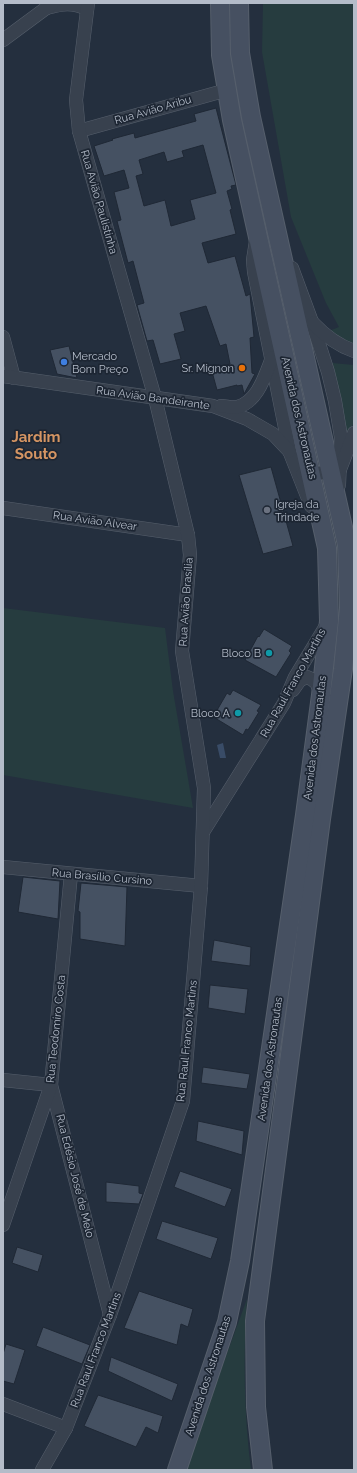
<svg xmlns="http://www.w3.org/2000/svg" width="357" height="1473" font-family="Raleway,sans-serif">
	<rect width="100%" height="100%" fill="#242f3e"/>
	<g fill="#263c3f">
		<polygon points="263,3 354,3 354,59 353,60 354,66 354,350 324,333 339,327 326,303 291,217 262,52"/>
		<polygon points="332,363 354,365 354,423 347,435"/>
		<polygon points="3,608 165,628 173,691 193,808 3,775"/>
		<path d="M 247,1299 C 243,1357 244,1413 251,1470 L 184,1470 Z"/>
	</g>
	<polygon fill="#394c67" points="223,743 226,758 220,758 217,745"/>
	<g fill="#455162" stroke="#1f2835" fill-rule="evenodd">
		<path d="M 216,108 L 236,185 L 231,186 L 232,189 L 227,191 L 232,209 L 230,210 L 236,234 L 202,243 L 208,263 L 235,256 L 246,296 L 250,294 L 254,337 L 250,338 L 252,373 L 255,374 L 244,394 L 242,385 L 237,386 L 237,385 L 217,390 L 211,368 L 230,364 L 226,344 L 220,346 L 206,306 L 180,313 L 185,331 L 174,334 L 181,359 L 160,364 L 153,340 L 147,341 L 137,305 L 144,303 L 133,261 L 128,263 L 117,221 L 121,220 L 114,192 L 129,188 L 124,170 L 104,176 L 94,146 L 113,140 L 112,139 L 134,133 L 135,138 L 196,121 L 194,114 ZM 203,145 L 216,193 L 190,200 L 195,219 L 171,226 L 165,200 L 144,206 L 136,176 L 143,174 L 139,160 L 164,152 L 167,162 L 184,157 L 182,151 Z"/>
		<polygon points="69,346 77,378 57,374 50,350"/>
		<polygon points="271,467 293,546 263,554 239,475"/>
		<polygon points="264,629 292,646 289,651 291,653 276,677 245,660 258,636 259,637"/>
		<polygon points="233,690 261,705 257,711 259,712 248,730 246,729 243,735 215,718 218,713 216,712 227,693 230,695"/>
		<polygon points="23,877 60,881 58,919 18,912"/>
		<polygon points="81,883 127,887 125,946 80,939 80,912 78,911"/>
		<polygon points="214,940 251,947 250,966 211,961"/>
		<polygon points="210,985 248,989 245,1014 208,1008"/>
		<polygon points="203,1067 250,1074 247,1089 201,1083"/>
		<polygon points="198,1121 244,1131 242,1155 196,1141"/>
		<polygon points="180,1171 232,1189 225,1207 174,1187"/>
		<polygon points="106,1182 139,1186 139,1193 143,1194 139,1204 106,1202"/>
		<polygon points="162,1221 218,1238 211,1259 156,1239"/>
		<polygon points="17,1247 43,1255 38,1272 12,1263"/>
		<polygon points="139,1291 193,1309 188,1327 181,1324 177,1345 124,1328"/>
		<polygon points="43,1327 90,1345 82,1364 36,1346"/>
		<polygon points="6,1344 25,1350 14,1384 3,1381 3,1354"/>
		<polygon points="111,1357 178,1384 172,1401 108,1371"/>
		<polygon points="98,1395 163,1416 158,1433 146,1427 136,1447 84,1426"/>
	</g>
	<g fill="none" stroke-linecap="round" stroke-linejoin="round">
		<g stroke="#565f6c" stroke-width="14">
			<g id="street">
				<path d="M 46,8 C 63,4 71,2 87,9"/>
				<polyline points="3,40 53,3"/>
				<polyline points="79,131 227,90"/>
				<polyline points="256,241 253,260 254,272 290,453 311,506"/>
				<polyline points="292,268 312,322 328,372 335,401 341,437 339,485"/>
				<path d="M 313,323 C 325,336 337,345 354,351"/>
				<polyline points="3,337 14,378"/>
				<polyline points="3,376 213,406 247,419 273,434 289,451"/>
				<path d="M 221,406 C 226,406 232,408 237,407 C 258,402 265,375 272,358"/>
				<polyline points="303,474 339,472 354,433"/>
				<polyline points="3,508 188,535"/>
				<path d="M 293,690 L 300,680 L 307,677 C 317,681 318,685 321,695"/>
				<polyline points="203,832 284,703 295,677 327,624"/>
				<polyline points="3,867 201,886"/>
				<polyline points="3,1080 51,1085 110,1315"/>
				<polyline points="3,1225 51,1085 71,874"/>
				<polyline points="3,1404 66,1428"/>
				<polyline points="42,1470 66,1428 110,1315 183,1101 201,886 204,788 182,651 190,555 188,535 155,398 79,131 76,100 88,3"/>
			</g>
		</g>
		<g stroke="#565f6c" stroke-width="20">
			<g id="secondary">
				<polyline points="239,3 240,53 251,117 347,545 349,608 343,669 321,819 255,1321 256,1407 263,1470"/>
				<polyline points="177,1470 227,1322 240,1261 305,815 321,695 329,621 327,548 232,120 221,55 220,3"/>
			</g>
		</g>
		<use href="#street" stroke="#38414e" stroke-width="13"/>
		<use href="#secondary" stroke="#465061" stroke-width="18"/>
	</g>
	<circle fill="#3f7fe0" stroke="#1d2633" stroke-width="1.5" cx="64" cy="362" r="4"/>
	<circle fill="#e8710a" stroke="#1d2633" stroke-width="1.5" cx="242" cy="368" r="4"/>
	<circle fill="#6b7280" stroke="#1d2633" stroke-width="1.5" cx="267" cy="510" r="4"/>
	<g fill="#0f9aa8" stroke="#1d2633" stroke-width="1.5">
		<circle cx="269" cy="653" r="4"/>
		<circle cx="238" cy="713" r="4"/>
	</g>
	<g text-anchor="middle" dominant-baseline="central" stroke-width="3.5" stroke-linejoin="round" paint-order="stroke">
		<g font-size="11" fill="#b4bcc9" stroke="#1d2633">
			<text transform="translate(153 110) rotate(-16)">Rua Avião Aribu</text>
			<text transform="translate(99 202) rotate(74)">Rua Avião Paulistinha</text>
			<text transform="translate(153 398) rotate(8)">Rua Avião Bandeirante</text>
			<text transform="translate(299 418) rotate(77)">Avenida dos Astronautas</text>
			<text transform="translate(95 521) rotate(8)">Rua Avião Alvear</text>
			<text transform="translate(186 602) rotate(-86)">Rua Avião Brasília</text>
			<text transform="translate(293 683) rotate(-61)">Rua Raul Franco Martins</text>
			<text transform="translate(315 738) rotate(-83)">Avenida dos Astronautas</text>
			<text transform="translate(102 877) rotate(5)">Rua Brasílio Cursino</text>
			<text transform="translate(56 1029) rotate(-84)">Rua Teodomiro Costa</text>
			<text transform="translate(187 1041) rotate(-84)">Rua Raul Franco Martins</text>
			<text transform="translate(270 1059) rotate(-82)">Avenida dos Astronautas</text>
			<text transform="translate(75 1176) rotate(76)">Rua Edésio José de Melo</text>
			<text transform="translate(96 1350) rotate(-69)">Rua Raul Franco Martins</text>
			<text transform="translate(208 1376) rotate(-72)">Avenida dos Astronautas</text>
		</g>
		<g font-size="11" fill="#b4bcc9" stroke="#1d2633" text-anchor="end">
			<text x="72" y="356" text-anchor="start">Mercado<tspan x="72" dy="13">Bom Preço</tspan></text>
			<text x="234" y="368">Sr. Mignon</text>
			<text x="275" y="504" text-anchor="start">Igreja da<tspan x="275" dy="13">Trindade</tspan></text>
			<text x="261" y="653">Bloco B</text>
			<text x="230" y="713">Bloco A</text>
		</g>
		<g font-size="15" font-weight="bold" fill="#d59563" stroke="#1d2633">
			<text x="36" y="437">Jardim<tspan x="36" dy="17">Souto</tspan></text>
		</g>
	</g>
	<rect width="357" height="1473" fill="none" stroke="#b4bcc9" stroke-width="8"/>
</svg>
